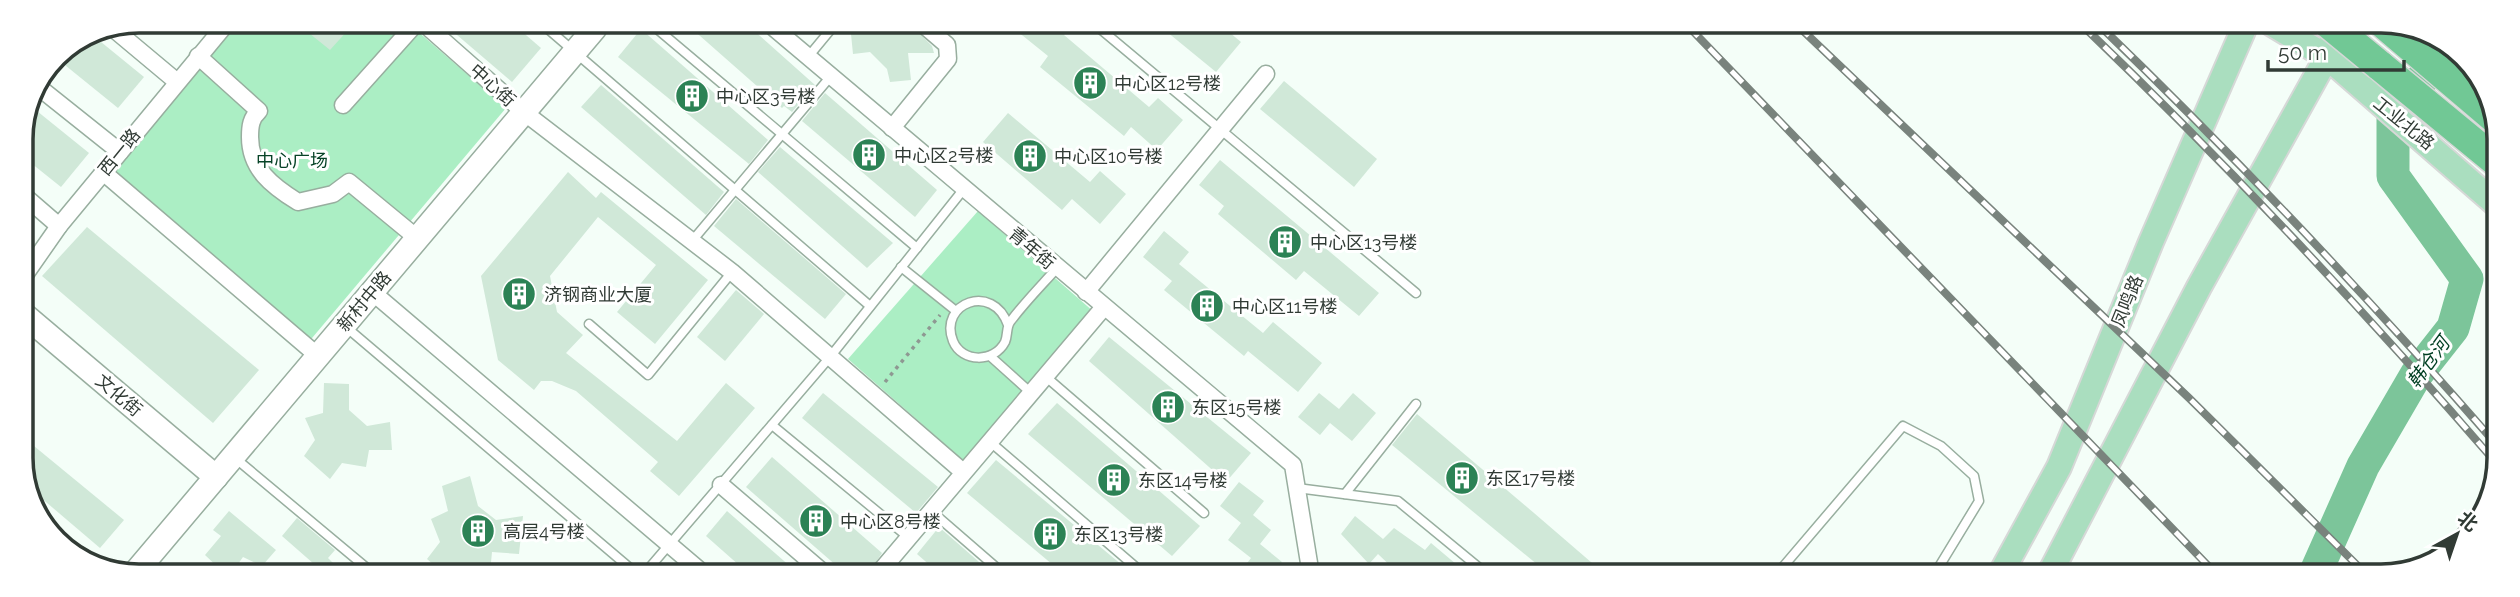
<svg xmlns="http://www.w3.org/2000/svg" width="2520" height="597" font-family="Raleway,'Noto Sans SC',sans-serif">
	<rect width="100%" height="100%" fill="#f4fef8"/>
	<g fill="#abeec4">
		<polygon points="232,29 415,29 506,108 307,344 107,174"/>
		<polygon points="978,211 1094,312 964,461 848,359"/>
	</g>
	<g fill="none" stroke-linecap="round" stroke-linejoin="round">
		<polyline stroke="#7cc59a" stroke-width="33" points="2314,576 2363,466 2416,375 2453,328 2467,279 2393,176 2393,115 2448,47"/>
	</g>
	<g fill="#d0e8d8">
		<polygon points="1012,27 1070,27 1064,35 1149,107 1158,98 1183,120 1157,150 1131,127 1124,136 1040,67 1048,56"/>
		<polygon points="1161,27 1223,27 1241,42 1216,72"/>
		<polygon points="691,28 751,28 815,85 792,112 784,106 782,108"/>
		<polygon points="870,28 916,30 932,46 934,53 908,53 911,80 890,82 887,69 870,52 853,54 851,34 866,32"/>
		<polygon points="304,29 349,29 330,50"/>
		<polygon points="450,29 519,29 541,48 512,82"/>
		<polygon points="641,29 768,140 749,164 618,57"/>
		<polygon points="90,33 144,77 118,108 55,57"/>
		<polygon points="1284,81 1377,159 1354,187 1260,109"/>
		<polygon points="601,85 724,192 706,215 581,107"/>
		<polygon points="825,93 937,190 915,217 802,121"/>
		<polygon points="32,107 89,153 61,187 21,155 21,132"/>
		<polygon points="1008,113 1090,182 1100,171 1126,194 1100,224 1072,199 1062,210 983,142"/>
		<polygon points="780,147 893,243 867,268 758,172"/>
		<polygon points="1220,160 1379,293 1359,316 1304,271 1296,280 1218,214 1224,206 1199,185"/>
		<polygon points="568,172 596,198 601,192 708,280 655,344 617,312 656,265 598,217 550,276 557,312 583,335 566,353 677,441 726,383 755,408 679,496 650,471 658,462 576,391 552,381 541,381 534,390 498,360 481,276"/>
		<polygon points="736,199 846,294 825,319 714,226"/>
		<polygon points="87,227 259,370 213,423 42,276"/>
		<polygon points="1164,231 1189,252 1179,264 1263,333 1273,322 1322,363 1298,392 1248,351 1244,356 1164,290 1172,281 1143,257"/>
		<polygon points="736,290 764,314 725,361 697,337"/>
		<polygon points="1109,337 1251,453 1226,482 1089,361"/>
		<polygon points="324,383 349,384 349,410 367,426 390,422 392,450 369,450 366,467 342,463 330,479 304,456 315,440 305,418 323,413"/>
		<polygon points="823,393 938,487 916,513 802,418"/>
		<polygon points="1319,393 1339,409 1353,393 1376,413 1352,441 1330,423 1320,435 1298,417"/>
		<polygon points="1057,403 1200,526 1172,556 1028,434"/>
		<polygon points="1417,414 1534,513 1606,575 1550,575 1392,445"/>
		<polygon points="23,437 124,520 100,548 26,485"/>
		<polygon points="772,457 882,553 868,574 846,574 746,487"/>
		<polygon points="996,460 1134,575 1065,575 967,493"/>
		<polygon points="470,476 478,506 496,520 523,516 519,554 492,552 490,573 464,566 457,574 444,574 427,559 440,542 431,519 448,511 442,486"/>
		<polygon points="1239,482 1264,501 1253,515 1271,530 1260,544 1282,562 1272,575 1238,575 1251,558 1228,540 1241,523 1220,506"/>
		<polygon points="229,511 276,550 262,566 243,557 231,574 225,574 205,555 221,536 213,530"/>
		<polygon points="727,511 799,574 749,574 706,536"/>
		<polygon points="1355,516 1383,539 1394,528 1425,550 1431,543 1469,575 1423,575 1412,565 1404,575 1400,575 1378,554 1369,564 1341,534"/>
		<polygon points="297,518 335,550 328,558 344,574 306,574 314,564 282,536"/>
		<polygon points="939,527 994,575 941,575 917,554"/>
	</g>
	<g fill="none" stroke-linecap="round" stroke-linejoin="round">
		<g stroke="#98ae9f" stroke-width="11">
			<g id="lane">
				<polyline points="1098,27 1416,293"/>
				<polyline points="656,28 917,248"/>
				<polyline points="548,29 870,306"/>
				<polyline points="808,57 832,28"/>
				<polyline points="692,241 831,76"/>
				<polyline points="901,267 956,311"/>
				<polyline points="589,324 648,375 732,272"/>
				<path d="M 1008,325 C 993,282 938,303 953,341 C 962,363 994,363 1005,342 C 1008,335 1006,328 1010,322 C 1024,303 1041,286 1057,268"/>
				<polyline points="346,327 637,574"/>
				<polyline points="990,356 1030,392"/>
				<polyline points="1045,376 1204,513"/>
				<polyline points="772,425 908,537"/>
				<polyline points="988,440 1145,575"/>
				<polyline points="235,458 374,574"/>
				<polyline points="1297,488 1398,501 1488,575"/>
				<polyline points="1345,494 1416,404"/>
				<polyline points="930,510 1005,575"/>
				<polyline points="644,574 830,357 963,190"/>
				<polyline points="1776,575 1903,426 1941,446 1974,476 1979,501 1934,575"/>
			</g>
		</g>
		<g stroke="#98ae9f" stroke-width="19">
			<g id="street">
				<polyline points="774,28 1293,465 1311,575"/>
				<polyline points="430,29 525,113 732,272 962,471"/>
				<polyline points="115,30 176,81"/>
				<path d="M 198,56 L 259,111 C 251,118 250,126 250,137 C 250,169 272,186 298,202 L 333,194 L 349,182 L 417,238"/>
				<polyline points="41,89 120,152"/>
				<polyline points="343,105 411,29"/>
				<polyline points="892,128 948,59 947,45 926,27"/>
				<polyline points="103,172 318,356"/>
				<polyline points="22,194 59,226"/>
				<polyline points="22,279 59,226 222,29"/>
				<polyline points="371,291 704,574"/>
				<polyline points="1086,292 1266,74"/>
				<polyline points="721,485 825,574"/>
				<polyline points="878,574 1104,307"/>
			</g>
		</g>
		<g stroke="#98ae9f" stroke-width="26">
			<g id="secondary">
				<polyline points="22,313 216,477"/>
				<polyline points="134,574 595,28"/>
			</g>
		</g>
		<g stroke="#d6d8d7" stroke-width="28">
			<g id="primary">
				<polyline points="2272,24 2327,57 2497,205"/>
				<polyline points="2000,575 2059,467 2151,242 2246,24"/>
				<polyline points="2049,575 2199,287 2327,57 2337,23"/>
			</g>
		</g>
		<g stroke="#d6d8d7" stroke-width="33">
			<g id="highway">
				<polyline points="2383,23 2497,120"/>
				<polyline points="2379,65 2497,162"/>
			</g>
		</g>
		<polyline stroke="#8e9892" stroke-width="3.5" stroke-dasharray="3.5 5" stroke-linecap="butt" points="885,382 940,315"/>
		<use href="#lane" stroke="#fff" stroke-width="8"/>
		<use href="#street" stroke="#fff" stroke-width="16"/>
		<use href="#secondary" stroke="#fff" stroke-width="23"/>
		<use href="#primary" stroke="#aadebf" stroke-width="24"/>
		<use href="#highway" stroke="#71c895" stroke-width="30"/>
		<g stroke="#79837d" stroke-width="8">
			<g id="rail">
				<path d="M 2081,24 C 2227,164 2365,311 2497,464"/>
				<path d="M 2098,24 C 2238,159 2370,299 2497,445"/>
				<polyline points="1687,25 2218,576"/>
				<polyline points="1797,25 2189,398 2368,576"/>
			</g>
		</g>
		<use href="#rail" stroke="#fff" stroke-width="5" stroke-dasharray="16" stroke-linecap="butt"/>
		<g stroke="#d6d8d7" stroke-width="33" stroke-linecap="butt">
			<polyline id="highway-bridge" points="2328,23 2379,65"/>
		</g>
		<use href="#highway-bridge" stroke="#71c895" stroke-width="30"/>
	</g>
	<defs>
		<g id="building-disc" transform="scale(1.75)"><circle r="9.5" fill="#2c8255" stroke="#fff"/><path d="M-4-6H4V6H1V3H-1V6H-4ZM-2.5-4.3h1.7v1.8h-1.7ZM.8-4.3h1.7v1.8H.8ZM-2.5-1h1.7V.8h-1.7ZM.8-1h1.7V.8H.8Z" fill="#fff"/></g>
	</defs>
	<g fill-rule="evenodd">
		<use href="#building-disc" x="1090" y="83"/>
		<use href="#building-disc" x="692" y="96"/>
		<use href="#building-disc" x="869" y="155"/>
		<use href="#building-disc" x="1030" y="156"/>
		<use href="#building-disc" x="1285" y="242"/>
		<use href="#building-disc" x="519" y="294"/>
		<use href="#building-disc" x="1207" y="306"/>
		<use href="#building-disc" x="1168" y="407"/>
		<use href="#building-disc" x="1462" y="478"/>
		<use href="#building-disc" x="1114" y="480"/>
		<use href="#building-disc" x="816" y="521"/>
		<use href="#building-disc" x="478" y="531"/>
		<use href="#building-disc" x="1050" y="534"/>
	</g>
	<g text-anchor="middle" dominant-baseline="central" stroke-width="6" stroke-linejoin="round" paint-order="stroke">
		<g font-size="18" fill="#313b35" stroke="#fff" text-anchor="start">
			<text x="1114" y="83">中心区12号楼</text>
			<text x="716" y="96">中心区3号楼</text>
			<text x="894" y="155">中心区2号楼</text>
			<text x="1054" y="156">中心区10号楼</text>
			<text x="1310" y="242">中心区13号楼</text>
			<text x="544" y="294">济钢商业大厦</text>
			<text x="1232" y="306">中心区11号楼</text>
			<text x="1192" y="407">东区15号楼</text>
			<text x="1486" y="478">东区17号楼</text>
			<text x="1138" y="480">东区14号楼</text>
			<text x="840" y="521">中心区8号楼</text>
			<text x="503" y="531">高层4号楼</text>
			<text x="1074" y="534">东区13号楼</text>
		</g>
		<g font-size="18" fill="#313b35" stroke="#fff">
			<text transform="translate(493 85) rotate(42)">中心街</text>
			<text transform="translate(2404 123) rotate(39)">工业北路</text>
			<text transform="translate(119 152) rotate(-51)">西一路</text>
			<text transform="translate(1032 248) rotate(40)">青年街</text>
			<text transform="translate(364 301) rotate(-50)">新村中路</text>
			<text transform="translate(2127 301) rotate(-68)">凤鸣路</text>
			<text transform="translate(119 395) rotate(40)">文化街</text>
		</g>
		<g font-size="18" fill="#074327" stroke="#fff">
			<text x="292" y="160">中心广场</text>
		</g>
		<g font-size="19" font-style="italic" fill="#003e22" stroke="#fff">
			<text transform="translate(2428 362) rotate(-54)">韩仓河</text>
		</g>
	</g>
	<path d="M0 0H2520V597H0ZM139 33H2381A106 106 0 0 1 2487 139V458A106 106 0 0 1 2381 564H139A106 106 0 0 1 33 458V139A106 106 0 0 1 139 33Z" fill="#fff" fill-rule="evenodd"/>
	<path fill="none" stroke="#313b35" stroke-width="3.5" d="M139 33H2381A106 106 0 0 1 2487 139V458A106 106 0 0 1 2381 564H139A106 106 0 0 1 33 458V139A106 106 0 0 1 139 33Z"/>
	<g transform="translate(2457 534) rotate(40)" stroke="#ffffff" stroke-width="5" paint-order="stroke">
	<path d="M0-5L12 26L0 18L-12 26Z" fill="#313b35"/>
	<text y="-10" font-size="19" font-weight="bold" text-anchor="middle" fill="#313b35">北</text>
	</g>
	<path d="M2268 60v10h136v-10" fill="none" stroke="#313b35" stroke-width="3.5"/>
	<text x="2278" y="60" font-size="21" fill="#313b35" stroke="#ffffff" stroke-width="5" paint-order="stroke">50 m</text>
</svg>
